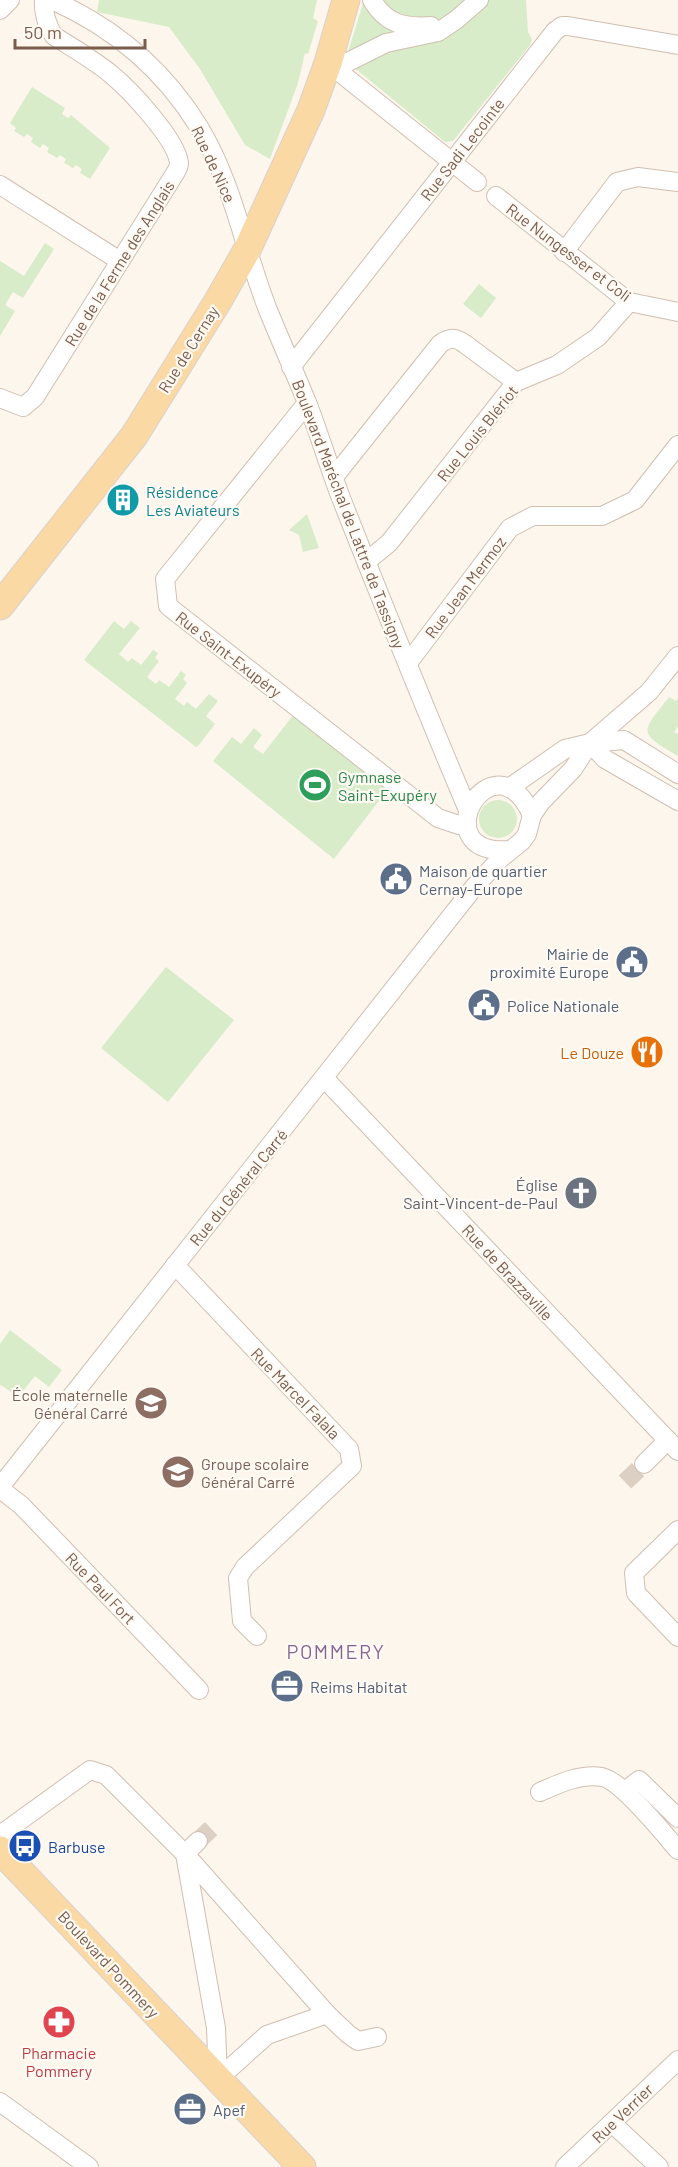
<svg xmlns="http://www.w3.org/2000/svg" width="678" height="2167" font-family="Barlow,sans-serif">
	<rect width="100%" height="100%" fill="#fdf6ec"/>
	<g fill="#d8ecc9">
		<polygon points="99,0 317,0 313,18 318,21 308,54 305,53 298,83 270,159 245,145 200,69 169,27 97,12"/>
		<polygon points="364,0 526,0 528,32 532,39 530,45 453,141 445,142 351,65 348,52"/>
		<polygon points="32,87 65,108 62,114 68,118 71,115 110,148 90,179 80,173 82,169 76,165 73,168 64,163 66,159 60,155 57,158 47,152 49,148 43,144 40,148 31,142 33,138 27,134 24,137 14,131 16,128 10,123"/>
		<polygon points="45,243 54,249 23,298 13,292 5,305 15,311 0,336 0,261 24,276"/>
		<polygon points="479,284 496,298 481,318 463,304"/>
		<polygon points="307,514 319,548 303,552 299,535 289,530"/>
		<polygon points="114,621 124,629 131,621 140,628 119,654 128,662 132,658 141,665 153,650 158,653 155,658 159,661 147,677 156,684 159,680 169,687 181,671 186,675 183,679 187,683 175,699 184,706 187,702 196,709 209,694 218,701 206,716 215,724 198,746 196,747 84,660"/>
		<path d="M 669,697 L 676,701 L 678,698 L 678,726 L 674,732 L 678,734 L 678,756 C 637,732 641,733 669,697 Z"/>
		<polygon points="294,714 389,788 334,859 213,761 232,737 241,744 254,728 262,735 253,747 263,754"/>
		<circle cx="498" cy="819" r="19"/>
		<polygon points="166,967 234,1020 168,1102 101,1048"/>
		<polygon points="10,1330 62,1370 49,1387 35,1376 18,1397 1,1385 0,1386 0,1344"/>
	</g>
	<g fill="none" stroke-linecap="round" stroke-linejoin="round">
		<g stroke="#dcd0c4" stroke-width="18" stroke-dasharray="18 9" stroke-linecap="butt">
			<polyline points="625,1482 644,1464"/>
			<polyline points="198,1841 215,1825"/>
		</g>
		<g stroke="#d1beb0" stroke-width="20">
			<g id="minor">
				<path d="M 52,0 C 113,27 164,70 199,127 C 233,183 244,249 268,310 C 281,342 295,373 308,405 C 320,436 329,467 341,498 C 382,602 424,706 468,810"/>
				<path d="M 372,0 C 386,24 404,28 431,26"/>
				<polyline points="0,10 10,0"/>
				<polyline points="328,63 477,182"/>
				<polyline points="328,63 348,62 386,43 438,32 456,20 479,0"/>
				<polyline points="0,185 120,261"/>
				<polyline points="496,196 629,302 678,312"/>
				<polyline points="564,252 617,182 638,177 678,182"/>
				<polyline points="291,367 555,31 562,26 568,26 678,45"/>
				<path d="M 0,398 L 23,407 L 35,397 L 174,175 C 176,172 179,167 179,163 C 177,140 130,90 112,75 C 94,60 73,48 54,36 C 47,26 43,12 44,0"/>
				<polyline points="307,403 165,579 168,606 438,818 459,825 467,824"/>
				<path d="M 334,477 L 440,344 C 450,337 455,337 465,344 L 516,382"/>
				<polyline points="367,561 389,543 516,382 557,365 598,337 629,302"/>
				<polyline points="408,663 510,528 533,516 602,516 635,500 678,445"/>
				<polyline points="590,743 605,759 678,801"/>
				<polyline points="509,788 565,749 590,743 624,740 678,774"/>
				<polyline points="532,815 541,802 573,769 590,743 649,692 678,656"/>
				<polyline points="324,1078 678,1451"/>
				<polyline points="175,1265 349,1449 352,1466 245,1567 238,1578 242,1621 257,1636"/>
				<polyline points="644,1464 668,1440"/>
				<path d="M 0,1487 L 475,886 L 501,858 L 522,841 L 527,834 L 532,815 C 492,730 420,857 510,850"/>
				<polyline points="0,1489 21,1505 199,1690"/>
				<polyline points="678,1530 634,1573 636,1593 678,1637"/>
				<polyline points="625,1791 639,1780 678,1818"/>
				<path d="M 540,1792 C 558,1784 581,1773 602,1777 C 622,1781 663,1833 678,1850"/>
				<polyline points="0,1835 90,1770 106,1775 185,1854 327,2014 348,2034 358,2041 377,2037"/>
				<polyline points="198,1841 185,1854 216,2028 218,2079 267,2035 327,2014"/>
				<polyline points="0,2102 89,2167"/>
				<polyline points="612,2123 659,2167"/>
				<polyline points="565,2167 678,2060"/>
			</g>
		</g>
		<g stroke="#dad1cd" stroke-width="29">
			<g id="primary">
				<polyline points="0,606 134,436 218,301 247,250 311,110 328,63 346,0"/>
				<polyline points="0,1850 302,2167"/>
			</g>
		</g>
		<use href="#minor" stroke="#fff" stroke-width="18"/>
		<use href="#primary" stroke="#fbd9a5" stroke-width="27"/>
	</g>
	<defs>
		<g id="building-disc" transform="scale(1.725)"><circle r="9.5" fill="#0f9aa8" stroke="#fffaf3"/><path d="M-4-6H4V6H1V3H-1V6H-4ZM-2.5-4.3h1.7v1.8h-1.7ZM.8-4.3h1.7v1.8H.8ZM-2.5-1h1.7V.8h-1.7ZM.8-1h1.7V.8H.8Z" fill="#fff"/></g>
		<g id="stadium-disc" transform="scale(1.725)"><circle r="9.5" fill="#2e9e5b" stroke="#fffaf3"/><path d="M0-5a6.5 5 0 1 0 0 10a6.5 5 0 1 0 0-10ZM-3.5-1.8h7v3.6h-7Z" fill="#fff"/></g>
		<g id="civic-disc" transform="scale(1.725)"><circle r="9.5" fill="#5c6f8a" stroke="#fffaf3"/><path d="M-.6-6.5H3V-4.5H.6V-3L4-1V1h2V6H-6V1h2V-1L-.6-3ZM-1.2 2.5V6h2.4V2.5Z" fill="#fff"/></g>
		<g id="restaurant-disc" transform="scale(1.725)"><circle r="9.5" fill="#e8710a" stroke="#fffaf3"/><path d="M-5-6h1v4h1v-4h1v4h1v-4h1v5L-1.5 .5V6h-2V.5L-5-1ZM5-6V6H3V1.5H1.5Q1.5-4 5-6Z" fill="#fff"/></g>
		<g id="church-disc" transform="scale(1.725)"><circle r="9.5" fill="#6b7280" stroke="#fffaf3"/><path d="M-1.2-6h2.4v3.5h3.3v2.4h-3.3V6h-2.4V-.1h-3.3v-2.4h3.3Z" fill="#fff"/></g>
		<g id="school-disc" transform="scale(1.725)"><circle r="9.5" fill="#8d6e63" stroke="#fffaf3"/><path d="M0-5L7-2L0 1L-7-2ZM-4 1L0 2.5L4 1V4Q0 6-4 4Z" fill="#fff"/></g>
		<g id="office-disc" transform="scale(1.725)"><circle r="9.5" fill="#5c6f8a" stroke="#fffaf3"/><path d="M-6-3h4V-5.5h4V-3h4V5H-6ZM-1-4.5V-3h2v-1.5ZM-6 0V1H6V0Z" fill="#fff"/></g>
		<g id="bus-disc" transform="scale(1.725)"><circle r="9.5" fill="#1a4fb4" stroke="#fffaf3"/><path d="M-5-6H5V4H4V6H2V4H-2V6H-4V4H-5ZM-3.5-4V0h7V-4ZM-3.5 1.2v1.5H-2V1.2ZM2 1.2v1.5H3.5V1.2Z" fill="#fff"/></g>
		<g id="pharmacy-disc" transform="scale(1.725)"><circle r="9.5" fill="#e0444e" stroke="#fffaf3"/><path d="M-2-6h4v4h4v4h-4v4h-4v-4h-4v-4h4Z" fill="#fff"/></g>
	</defs>
	<g fill-rule="evenodd">
		<use href="#building-disc" x="123" y="500"/>
		<use href="#stadium-disc" x="315" y="785"/>
		<use href="#civic-disc" x="396" y="879"/>
		<use href="#civic-disc" x="632" y="962"/>
		<use href="#civic-disc" x="484" y="1005"/>
		<use href="#restaurant-disc" x="647" y="1052"/>
		<use href="#church-disc" x="581" y="1193"/>
		<use href="#school-disc" x="151" y="1403"/>
		<use href="#school-disc" x="178" y="1472"/>
		<use href="#office-disc" x="287" y="1686"/>
		<use href="#bus-disc" x="25" y="1846"/>
		<use href="#pharmacy-disc" x="59" y="2022"/>
		<use href="#office-disc" x="190" y="2109"/>
	</g>
	<g text-anchor="middle" dominant-baseline="central" stroke-width="4.5" stroke-linejoin="round" paint-order="stroke">
		<g font-size="16" fill="#7a5c4d" stroke="#fffaf3">
			<text transform="translate(462 149) rotate(-52)">Rue Sadi Lecointe</text>
			<text transform="translate(214 164) rotate(65)">Rue de Nice</text>
			<text transform="translate(569 252) rotate(37)">Rue Nungesser et Coli</text>
			<text transform="translate(119 263) rotate(-58)">Rue de la Ferme des Anglais</text>
			<text transform="translate(188 349) rotate(-58)">Rue de Cernay</text>
			<text transform="translate(477 433) rotate(-51)">Rue Louis Blériot</text>
			<text transform="translate(349 514) rotate(69)">Boulevard Maréchal de Lattre de Tassigny</text>
			<text transform="translate(465 587) rotate(-53)">Rue Jean Mermoz</text>
			<text transform="translate(229 654) rotate(38)">Rue Saint-Exupéry</text>
			<text transform="translate(238 1187) rotate(-51)">Rue du Général Carré</text>
			<text transform="translate(508 1272) rotate(47)">Rue de Brazzaville</text>
			<text transform="translate(296 1393) rotate(46)">Rue Marcel Falala</text>
			<text transform="translate(101 1588) rotate(46)">Rue Paul Fort</text>
			<text transform="translate(109 1964) rotate(47)">Boulevard Pommery</text>
			<text transform="translate(622 2113) rotate(-44)">Rue Verrier</text>
		</g>
		<g font-size="16" fill="#0d838f" stroke="#fffaf3" text-anchor="start">
			<text x="146" y="491">Résidence<tspan x="146" dy="18">Les Aviateurs</tspan></text>
		</g>
		<g font-size="16" fill="#27864d" stroke="#fffaf3" text-anchor="start">
			<text x="338" y="776">Gymnase<tspan x="338" dy="18">Saint-Exupéry</tspan></text>
		</g>
		<g font-size="16" fill="#4e5e75" stroke="#fffaf3" text-anchor="start">
			<text x="419" y="870">Maison de quartier<tspan x="419" dy="18">Cernay-Europe</tspan></text>
			<text x="609" y="953" text-anchor="end">Mairie de<tspan x="609" dy="18">proximité Europe</tspan></text>
			<text x="507" y="1005">Police Nationale</text>
			<text x="310" y="1686">Reims Habitat</text>
			<text x="213" y="2109">Apef</text>
		</g>
		<g font-size="16" fill="#c56008" stroke="#fffaf3" text-anchor="end">
			<text x="624" y="1052">Le Douze</text>
		</g>
		<g font-size="16" fill="#5b616d" stroke="#fffaf3" text-anchor="end">
			<text x="558" y="1184">Église<tspan x="558" dy="18">Saint-Vincent-de-Paul</tspan></text>
		</g>
		<g font-size="16" fill="#785e54" stroke="#fffaf3" text-anchor="end">
			<text x="128" y="1394">École maternelle<tspan x="128" dy="18">Général Carré</tspan></text>
			<text x="201" y="1463" text-anchor="start">Groupe scolaire<tspan x="201" dy="18">Général Carré</tspan></text>
		</g>
		<g font-size="16" fill="#164399" stroke="#fffaf3" text-anchor="start">
			<text x="48" y="1846">Barbuse</text>
		</g>
		<g font-size="16" fill="#be3a42" stroke="#fffaf3">
			<text x="59" y="2052">Pharmacie<tspan x="59" dy="18">Pommery</tspan></text>
		</g>
		<g font-size="20" letter-spacing="1.5" fill="#846695" stroke="#fffaf3">
			<text x="336" y="1651">POMMERY</text>
		</g>
	</g>
	<path d="M15 39v9h130v-9" fill="none" stroke="#7a5c4d" stroke-width="3"/>
	<text x="24" y="39" font-size="18" fill="#7a5c4d" stroke="#fffaf3" stroke-width="4.5" paint-order="stroke">50 m</text>
</svg>
